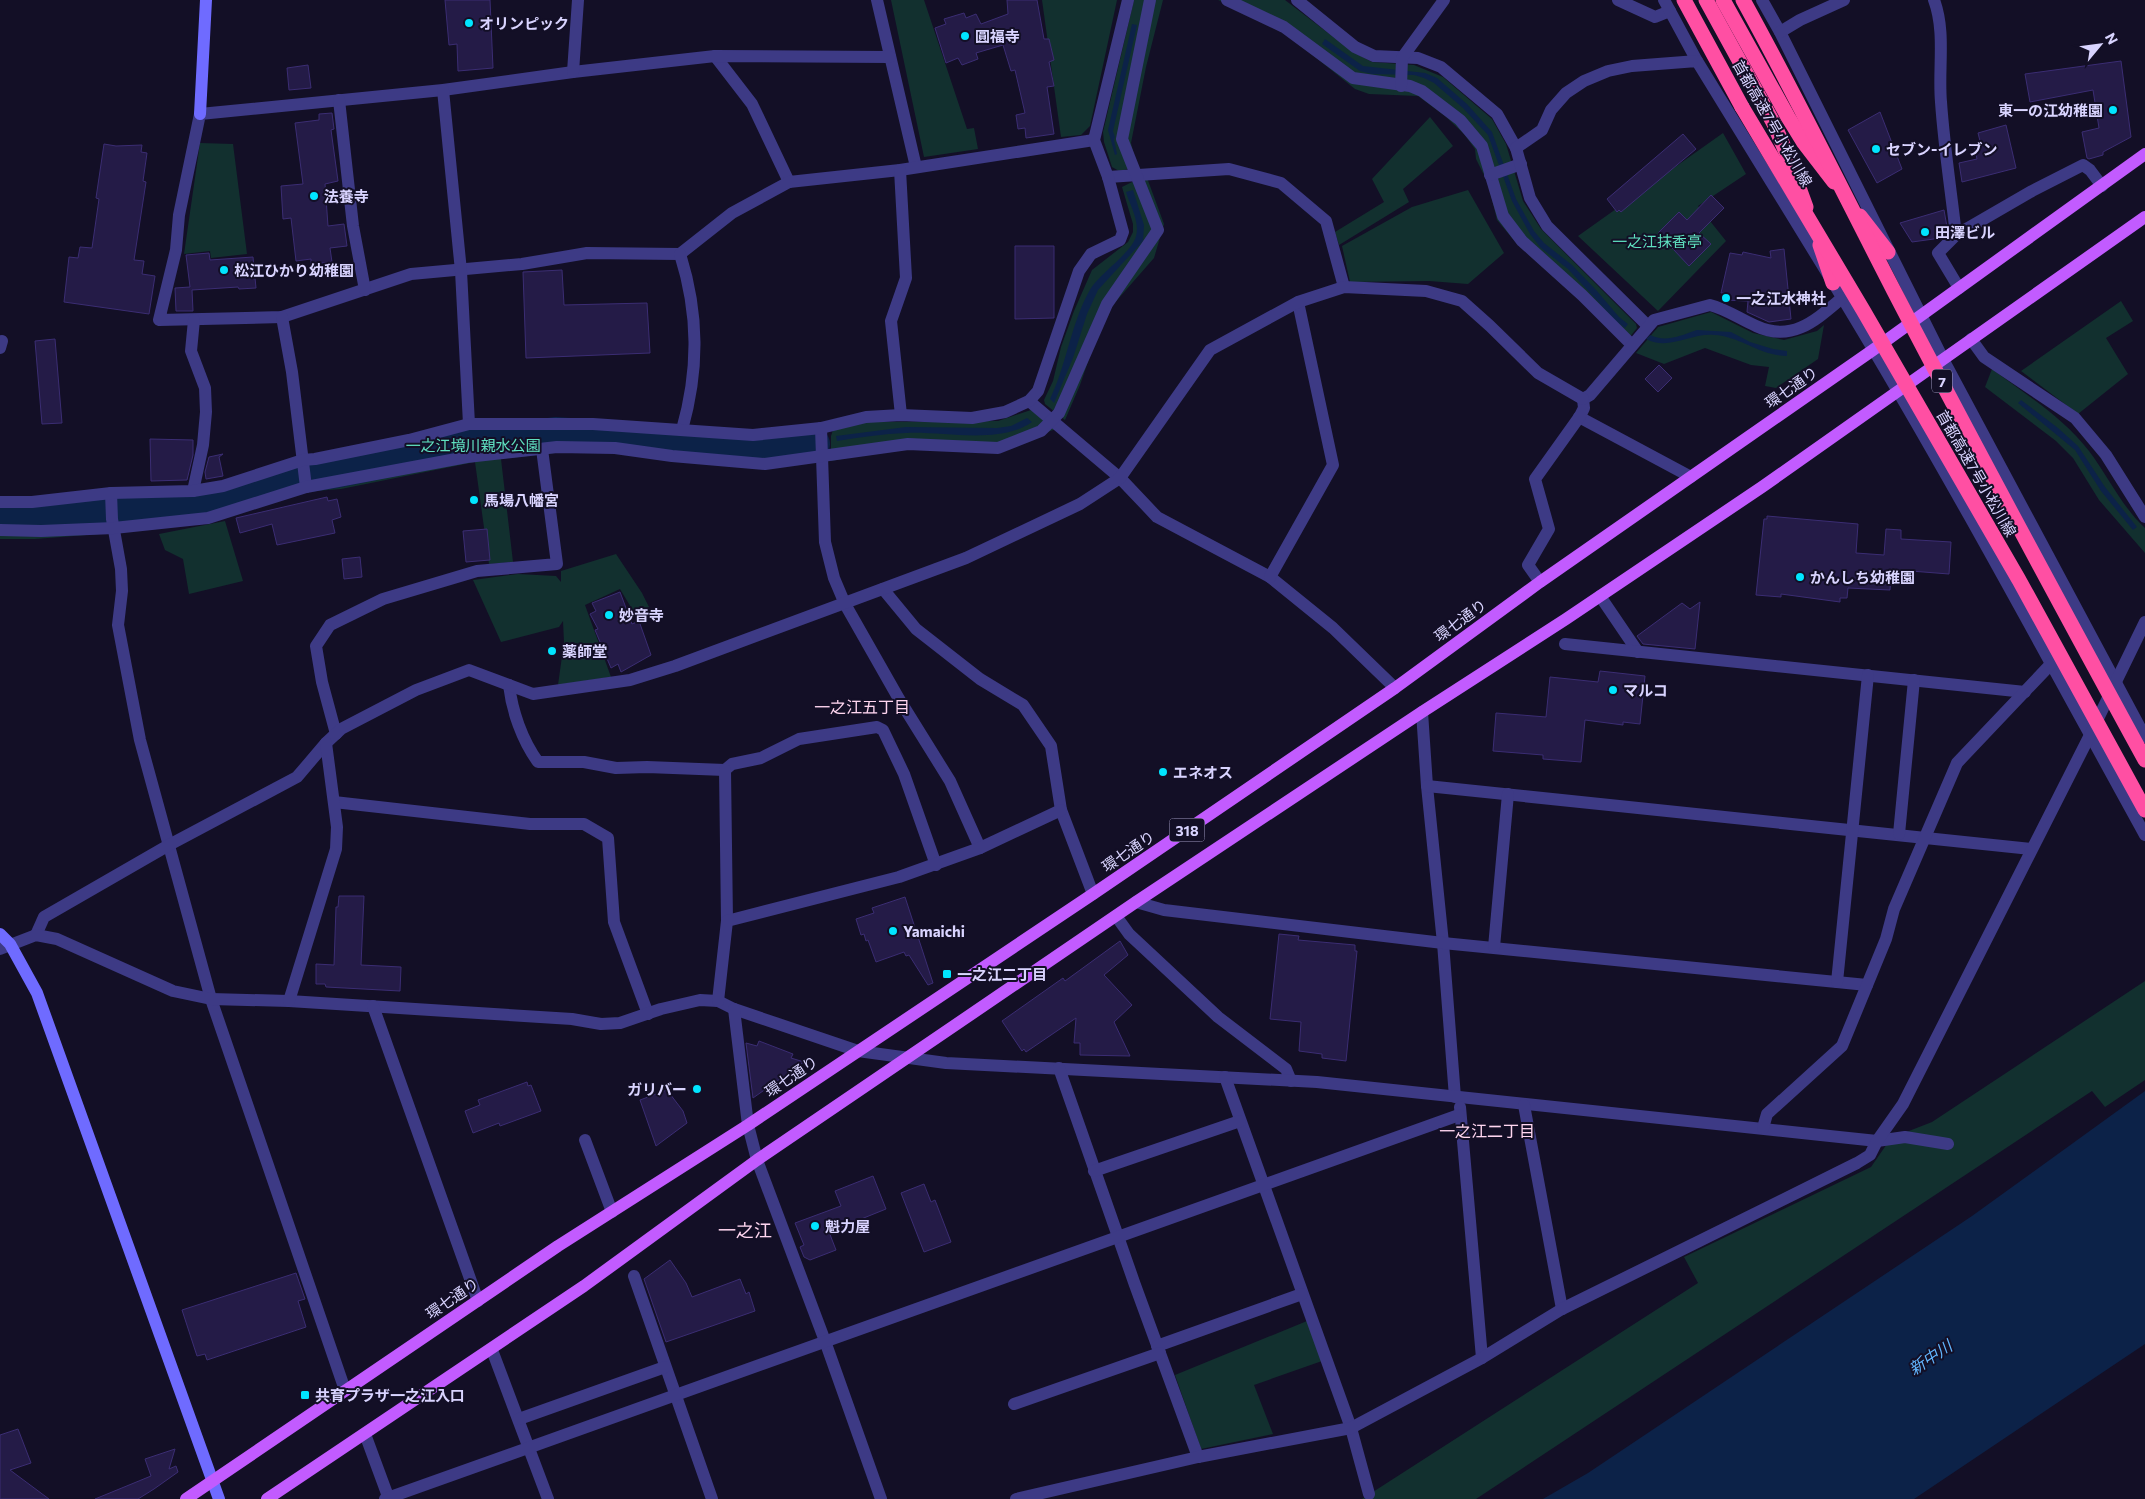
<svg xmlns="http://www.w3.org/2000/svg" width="2145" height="1499" font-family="Commissioner,'Noto Sans JP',sans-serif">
	<rect width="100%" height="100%" fill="#130f26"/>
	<g fill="#12302f">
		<polygon points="891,0 924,0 967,129 974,128 978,149 924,157"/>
		<polygon points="1042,0 1117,0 1090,126 1081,135 1061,137"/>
		<polygon points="1134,0 1163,0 1146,67 1131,143 1137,167 1119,171 1112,167 1104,142 1103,132"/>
		<polygon points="1218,0 1285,0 1353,52 1372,62 1414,65 1443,77 1492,119 1506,144 1523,201 1541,229 1636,324 1637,328 1624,344 1587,307 1517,244 1497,220 1488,183 1476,159 1475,149 1464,134 1445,116 1418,96 1369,94 1355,89 1290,37 1257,17"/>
		<polygon points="1430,117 1453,146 1403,189 1409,202 1339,245 1335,232 1384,202 1372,179"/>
		<polygon points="1723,133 1746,174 1698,206 1726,241 1658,311 1578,236"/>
		<polygon points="200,143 233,144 247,254 211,258 210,251 184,254"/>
		<polygon points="1146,175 1164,224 1154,258 1104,315 1080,385 1065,420 1045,404 1044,400 1053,381 1061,347 1074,311 1092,270 1128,242 1133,232 1133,224 1122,187"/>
		<polygon points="1468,190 1504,253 1468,284 1429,281 1350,282 1342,246 1412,207"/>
		<polygon points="2121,301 2133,321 2106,338 2128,374 2078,414 2021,371"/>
		<polygon points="1711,312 1753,333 1784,340 1817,331 1824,325 1818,359 1776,388 1765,386 1769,367 1751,365 1705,348 1664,364 1636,353 1658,327"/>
		<path d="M 1992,369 C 2025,394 2063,417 2089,451 C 2108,476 2122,507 2145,528 L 2145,553 L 2099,500 L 2073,458 L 2056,441 L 1985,387 Z"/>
		<polygon points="1031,410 1056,429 997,450 913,446 831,461 831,436 833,430 868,422 998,421"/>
		<polygon points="569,428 716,440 779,440 815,433 817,462 605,452 555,453 501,459 513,562 489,564 475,462 341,489 291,493 130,531 125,499 200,497 229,492 295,470 410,447 471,429"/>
		<polygon points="95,501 100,534 35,539 0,539 0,508 35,508"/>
		<polygon points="225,521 243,581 189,594 183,559 165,550 159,534"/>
		<polygon points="616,554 642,593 649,607 635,614 620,589 585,605 611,677 558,685 564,642 563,621 559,627 501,642 473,580 518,574 556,576 561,582 561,571"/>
		<polygon points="2145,981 2145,1080 2105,1107 2092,1091 1476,1499 1362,1499 1698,1283 1684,1257 1871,1167 1891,1138 1932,1122"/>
		<polygon points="1307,1321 1322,1361 1254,1385 1273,1434 1201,1449 1175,1375"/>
	</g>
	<g fill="#0c2248">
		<polygon points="1132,24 1137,25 1113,131 1115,137 1114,140 1117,154 1115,155 1108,130"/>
		<polygon points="1325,39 1363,66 1425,73 1437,78 1467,104 1492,132 1516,199 1534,231 1544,243 1572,265 1597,291 1619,317 1628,324 1625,328 1616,321 1568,269 1541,248 1530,234 1512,201 1488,135 1463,108 1434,83 1424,78 1414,75 1372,74 1360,71 1322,44"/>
		<path d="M 1133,190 L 1144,225 L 1143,241 L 1098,290 L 1087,314 L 1073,358 L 1054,403 L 1050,399 C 1067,364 1071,322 1091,288 C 1101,273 1133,251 1136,236 C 1140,222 1130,205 1126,192 Z"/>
		<path d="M 1697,330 L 1731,332 L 1750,342 L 1773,349 L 1787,351 L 1787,356 C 1760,356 1740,336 1714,335 C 1690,333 1669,351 1646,339 L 1650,335 C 1666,343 1682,335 1697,330 Z"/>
		<polygon points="2021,400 2058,428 2078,446 2105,487 2137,527 2133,530 2101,491 2075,450 2018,403"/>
		<path d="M 1027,418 L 1032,422 C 1000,445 943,431 906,433 C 883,434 860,437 837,441 L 836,436 L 906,427 L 997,428 L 1011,426 Z"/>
		<polygon points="2145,1091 2145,1344 1914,1499 1543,1499 1588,1473 1972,1216"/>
	</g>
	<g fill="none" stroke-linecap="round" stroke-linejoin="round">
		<polyline stroke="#0c2248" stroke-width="32" points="0,513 196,509 235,498 288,479 331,473 463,446 555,433 793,449 814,444"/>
	</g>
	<g fill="#241b47" stroke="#3b2d73">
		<polygon points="445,0 490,0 493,68 458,71 457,44 449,45"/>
		<polygon points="1007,0 1037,0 1044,39 1049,39 1054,60 1049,62 1054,86 1047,87 1054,134 1026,138 1025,128 1018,129 1016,115 1025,113 1015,70 1011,71 1003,45 976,53 978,59 962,65 958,58 946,63 935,28 946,24 944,19 964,13 966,18 976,14 981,24 1008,14"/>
		<polygon points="2121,61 2131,137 2103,152 2103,155 2089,159 2087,158 2082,132 2099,128 2093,90 2030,102 2025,74"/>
		<polygon points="308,65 311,88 289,90 287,68"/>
		<polygon points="1880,112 1902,169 1877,183 1848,130"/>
		<polygon points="332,113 334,129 331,130 338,181 325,184 328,226 344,224 347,246 330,248 332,262 311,264 311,259 296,261 291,218 283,219 281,186 303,184 295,123 319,120 319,114"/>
		<polygon points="2006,125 2016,168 1962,182 1959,163 1977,159 1974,145 1980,141 1978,133"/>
		<polygon points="1683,134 1696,149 1621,212 1619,210 1617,212 1607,199"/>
		<polygon points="104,144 116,146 142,145 141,152 147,153 143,181 146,182 134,260 144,261 142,274 155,276 149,314 64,302 69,257 78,258 80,247 92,248 99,199 96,198"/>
		<polygon points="1711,195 1724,208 1699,233 1711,244 1689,266 1658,233 1679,212 1687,220"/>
		<polygon points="1944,210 1947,227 1941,238 1912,242 1900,223"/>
		<polygon points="1015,246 1054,246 1054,318 1015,319"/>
		<polygon points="1784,249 1791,319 1769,322 1747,312 1748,301 1724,300 1724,293 1721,293 1730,253 1742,255 1743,252 1771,258 1770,251"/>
		<polygon points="209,253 210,260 253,257 256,288 239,289 238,287 192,290 193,311 176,311 175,288 190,287 186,255"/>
		<polygon points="562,270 564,305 647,303 650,353 526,358 523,272"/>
		<polygon points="55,339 62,423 42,424 35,341"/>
		<polygon points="1659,365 1672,378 1658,392 1645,379"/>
		<polygon points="150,439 193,440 193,455 187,480 151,481"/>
		<polygon points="223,454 219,457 223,476 206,479 205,472 209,457"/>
		<polygon points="327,497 328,501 337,499 341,517 332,520 335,533 277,545 272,524 240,533 236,518"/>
		<polygon points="1767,516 1858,524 1856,553 1884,555 1886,529 1901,530 1901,539 1951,542 1949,574 1898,570 1898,574 1891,573 1890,590 1848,588 1847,598 1840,598 1840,602 1781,594 1781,597 1756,595 1764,519 1767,519"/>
		<polygon points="487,529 490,560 466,562 463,531"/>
		<polygon points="360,557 362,577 344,579 342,559"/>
		<polygon points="620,592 632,624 639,621 651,655 621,672 618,664 611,668 595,630 598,629 590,614 596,611 592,603"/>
		<polygon points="1700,602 1695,649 1643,644 1637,636 1682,603 1690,609"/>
		<polygon points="1600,671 1645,676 1640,724 1623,722 1623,725 1585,720 1581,762 1543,759 1543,755 1493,751 1496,713 1546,717 1550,677 1598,682"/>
		<polygon points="339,896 364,896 361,965 401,967 400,991 326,987 325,984 316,984 316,964 334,965 336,907 338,907"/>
		<polygon points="905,897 933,983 928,985 909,955 906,956 904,952 876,962 868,940 866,941 864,934 861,935 856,919 874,913 872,908"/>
		<polygon points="1279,934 1299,936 1298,940 1355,945 1355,951 1357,951 1346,1061 1322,1058 1322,1054 1299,1051 1301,1022 1270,1019"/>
		<polygon points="1120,941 1128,955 1104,975 1132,1005 1114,1022 1130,1056 1080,1055 1080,1043 1074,1043 1076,1018 1026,1052 1024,1049 1022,1051 1002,1021 1063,978 1065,981"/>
		<polygon points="759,1041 793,1054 791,1058 804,1062 753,1098 746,1043 757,1046"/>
		<polygon points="527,1082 528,1086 531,1085 541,1111 500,1126 499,1123 473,1133 465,1111 480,1105 478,1100"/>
		<polygon points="667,1090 683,1111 687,1123 656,1146 640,1100"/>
		<polygon points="873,1176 886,1209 829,1232 836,1250 810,1260 804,1257 800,1247 804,1245 795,1223 841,1206 835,1191"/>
		<polygon points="924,1184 931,1202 935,1200 951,1242 924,1252 901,1193"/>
		<polygon points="670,1260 686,1283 692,1297 740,1279 746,1294 749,1292 755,1311 666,1342 644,1279"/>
		<polygon points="296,1273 305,1299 298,1301 306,1327 207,1360 205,1354 197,1356 182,1310"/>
		<polygon points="18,1429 31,1463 10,1470 49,1499 0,1499 0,1435"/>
		<polygon points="175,1449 169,1469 176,1466 178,1472 154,1489 138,1499 95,1499 151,1476 145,1459"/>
	</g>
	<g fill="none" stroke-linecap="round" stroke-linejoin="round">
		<g stroke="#3d3a85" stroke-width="12">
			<polyline points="877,0 916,167"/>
			<polyline points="1227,0 1284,27 1353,78 1410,86 1422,91 1460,120 1482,146 1503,216 1522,241 1582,295 1632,345"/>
			<polyline points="1297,0 1355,47 1374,56 1418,58 1441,67 1497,114 1516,148"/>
			<polyline points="1618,0 1655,17 1670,11"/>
			<polyline points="1664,0 1697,61"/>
			<polyline points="1762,0 1780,32 1943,359 2145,737"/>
			<path d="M 1934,0 C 1946,32 1938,69 1941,102 C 1944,146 1951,191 1956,235 L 1938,253 L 1959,288"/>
			<polyline points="1780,32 1800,20 1844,0"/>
			<polyline points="715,56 752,104 789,182"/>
			<polyline points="890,57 715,56 573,72 443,90 200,114 179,215 176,250 159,320 282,317 411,274 522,264 587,253 680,254 732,213 789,182 900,170 1094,140"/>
			<polyline points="573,72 578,0"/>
			<polyline points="1401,86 1402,58 1444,0"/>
			<polyline points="443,90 461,271 469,424"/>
			<polyline points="339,100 353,226 365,290"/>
			<polyline points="900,170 906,278 891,321 901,415"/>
			<polyline points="1490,175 1521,164"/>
			<polyline points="1108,177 1229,169 1281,183 1326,221 1344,287"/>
			<polyline points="1956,235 2032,191 2083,165 2090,170 2102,186"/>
			<path d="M 680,254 C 699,314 699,370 682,430"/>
			<polyline points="282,317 292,372 306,487"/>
			<path d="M 1648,326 L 1547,226 L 1530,198 L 1516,148 L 1542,130 L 1551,110 L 1566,93 L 1584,81 L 1608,71 L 1632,66 L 1697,61 C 1746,141 1796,222 1845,302 C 1951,477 2047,657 2145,835"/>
			<polyline points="1971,339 1984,357 2075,418 2106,455 2145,517"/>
			<polyline points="0,348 2,341"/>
			<path d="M 1583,399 L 1590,395 L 1654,320 L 1710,305 C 1726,309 1740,319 1756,326 C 1792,343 1816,320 1842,298"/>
			<polyline points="1029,401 1120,478 1157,517 1270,577 1333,628 1395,688"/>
			<polyline points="1579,417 1691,477"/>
			<polyline points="821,428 825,542 834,578 845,604 899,699 950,781 980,848"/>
			<polyline points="193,491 203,445 206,412 205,388 191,351 194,320"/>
			<polyline points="111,493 112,519 121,569 122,591 118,625 140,740 211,999 345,1390"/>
			<polyline points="0,502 32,502 111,493 193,491 223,486 303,460 315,459 409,440 469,424 593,424 753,435 821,428 866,417 901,415 972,418 1005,412 1029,401 1038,391 1079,271 1091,254 1120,240 1123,232 1108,177 1094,140 1128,0"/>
			<polyline points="0,530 41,531 114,528 208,518 306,487 467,457 557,447 615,448 672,456 765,464 908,444 998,448 1041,431 1059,413 1107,304 1158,230 1122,139 1150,0"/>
			<polyline points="1270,577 1333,465 1298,302"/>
			<polyline points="1540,582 1528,565 1549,529 1535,479 1580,416 1584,408 1583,399"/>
			<polyline points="883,589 916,629 980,679 1023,705 1051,746 1061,810 1093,894"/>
			<polyline points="1600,596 1638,652"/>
			<polyline points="1565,644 2025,692"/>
			<path d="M 509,685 C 512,711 522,740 538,762 L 584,762 L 616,768 L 647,767 L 725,770 L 732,764 L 761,758 L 799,739 L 877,727 L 883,730 L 904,774 L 936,865"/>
			<polyline points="1422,712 1427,786 1443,943 1455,1097"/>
			<polyline points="336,734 322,682 316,646 330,625 383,599 477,571 557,564 542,449"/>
			<polyline points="725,770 727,921"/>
			<polyline points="1427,786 2031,849"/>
			<polyline points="334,802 530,824 584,824 608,838 614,922 648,1014"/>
			<polyline points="1899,834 1914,680"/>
			<polyline points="1136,902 1164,910 1443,943 1867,985"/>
			<polyline points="1116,916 1129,934 1218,1017 1286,1069 1291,1081"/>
			<polyline points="36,935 44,917 169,845 297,777 326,743 341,729 416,690 469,670 533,694 630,680 675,666 966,558 1080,504 1120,478 1210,350 1298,302 1344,287 1426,291 1462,301 1490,326 1538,373 1583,399"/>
			<polyline points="1494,947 1508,794"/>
			<polyline points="0,949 36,935 57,939 173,991 211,999 289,1001 572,1019 601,1024 620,1023 661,1009 700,1000 718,1001 734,1009 858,1051 946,1063 1317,1082 1877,1141 1905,1137 1948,1144"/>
			<polyline points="1837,982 1868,675"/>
			<polyline points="289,1001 336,849 337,827 326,743"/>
			<polyline points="718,1001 727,921 899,877 980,848 1061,810"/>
			<polyline points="373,1006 478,1301"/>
			<polyline points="734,1009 748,1125 757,1160 825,1341 881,1499"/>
			<polyline points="1059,1068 1135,1285 1198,1457"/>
			<polyline points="1225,1077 1351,1428 1369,1494"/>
			<polyline points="1524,1105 1562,1309"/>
			<polyline points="1460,1107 1482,1358"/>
			<polyline points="1763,1128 1767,1114 1842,1046 1886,939 1894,909 1957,763 2051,664"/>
			<polyline points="585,1140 612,1212"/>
			<polyline points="1094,1171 1240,1121"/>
			<polyline points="634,1276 712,1499"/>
			<polyline points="1157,1346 1302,1294"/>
			<polyline points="492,1350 548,1499"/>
			<polyline points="1014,1404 1160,1353"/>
			<polyline points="519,1419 665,1367"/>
			<polyline points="365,1434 389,1499"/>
			<polyline points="385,1499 1459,1115"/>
			<polyline points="1016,1499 1198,1457 1351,1428 1482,1358 1562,1309 1857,1163 1870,1155 1877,1141 1903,1104 2090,735 2145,622"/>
		</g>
		<g stroke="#6f6bff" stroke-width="12">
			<polyline points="200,114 206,0"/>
			<polyline points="0,934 10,944 37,993 219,1499"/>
		</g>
		<g stroke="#c25bff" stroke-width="12">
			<polyline points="186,1499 558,1246 748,1125 1093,894 1395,688 1540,582 1873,350 2145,154"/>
			<polyline points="267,1499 584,1286 757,1160 1136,902 1422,712 1566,619 1762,487 2145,217"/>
		</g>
		<g stroke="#ff4fa3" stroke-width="15">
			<polyline points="1684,0 1742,107"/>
			<polyline points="1706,0 1774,124 1786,152 1806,207"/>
			<polyline points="1723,0 1788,117 1804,143 1834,182"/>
			<polyline points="1860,216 1888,252"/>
			<polyline points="1820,245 1833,283"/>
		</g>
		<g stroke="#ff4fa3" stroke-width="15">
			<path d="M 1743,0 C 1796,96 1844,194 1894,291 C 1976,449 2060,604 2145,760"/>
			<polyline points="1742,107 1863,310 2019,580 2145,810"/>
		</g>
	</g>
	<g fill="#00e5ff" stroke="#130f26" stroke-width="2">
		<circle cx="469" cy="23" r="5"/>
		<circle cx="965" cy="36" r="5"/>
		<circle cx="2113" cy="110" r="5"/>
		<circle cx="1876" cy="149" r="5"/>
		<circle cx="314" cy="196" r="5"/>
		<circle cx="1925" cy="232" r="5"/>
		<circle cx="224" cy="270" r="5"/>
		<circle cx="1726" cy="298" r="5"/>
		<circle cx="474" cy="500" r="5"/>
		<circle cx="1800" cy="577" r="5"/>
		<circle cx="609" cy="615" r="5"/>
		<circle cx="552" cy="651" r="5"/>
		<circle cx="1613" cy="690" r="5"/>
		<circle cx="1163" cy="772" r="5"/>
		<circle cx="893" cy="931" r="5"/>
		<rect x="942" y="969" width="10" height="10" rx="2.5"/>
		<circle cx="697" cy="1089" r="5"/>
		<circle cx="815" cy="1226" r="5"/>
		<rect x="300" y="1390" width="10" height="10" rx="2.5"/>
	</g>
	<g text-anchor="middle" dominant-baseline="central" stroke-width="4" stroke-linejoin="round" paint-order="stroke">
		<g fill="#130f26" stroke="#9e99be" stroke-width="1">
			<rect x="1932" y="369.5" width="20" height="23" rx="4"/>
			<rect x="1169.5" y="818.5" width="35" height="23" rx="4"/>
		</g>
		<g font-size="14" font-weight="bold" fill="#d9d4ff">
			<text x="1942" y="381">7</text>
			<text x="1187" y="830">318</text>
		</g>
		<g font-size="15" font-weight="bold" fill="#d9d4ff" stroke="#130f26" text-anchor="start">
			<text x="479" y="23">オリンピック</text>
			<text x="975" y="36">圓福寺</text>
			<text x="2103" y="110" text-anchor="end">東一の江幼稚園</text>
			<text x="1886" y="149">セブン-イレブン</text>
			<text x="324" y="196">法養寺</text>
			<text x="1935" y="232">田澤ビル</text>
			<text x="234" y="270">松江ひかり幼稚園</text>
			<text x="1736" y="298">一之江水神社</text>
			<text x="484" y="500">馬場八幡宮</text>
			<text x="1810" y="577">かんしち幼稚園</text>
			<text x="619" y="615">妙音寺</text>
			<text x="562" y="651">薬師堂</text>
			<text x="1623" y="690">マルコ</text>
			<text x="1173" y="772">エネオス</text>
			<text x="903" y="931">Yamaichi</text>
			<text x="957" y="974">一之江二丁目</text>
			<text x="687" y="1089" text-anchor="end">ガリバー</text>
			<text x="825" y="1226">魁力屋</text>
			<text x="315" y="1395">共育プラザ一之江入口</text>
		</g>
		<g font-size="15" fill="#d9d4ff" stroke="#130f26">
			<text transform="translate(1773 123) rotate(60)">首都高速7号小松川線</text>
			<text transform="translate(1791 387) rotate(-35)">環七通り</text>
			<text transform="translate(1977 473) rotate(60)">首都高速7号小松川線</text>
			<text transform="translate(1460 620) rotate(-36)">環七通り</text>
			<text transform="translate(1128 851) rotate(-34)">環七通り</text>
			<text transform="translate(791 1076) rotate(-34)">環七通り</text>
			<text transform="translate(452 1298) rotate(-34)">環七通り</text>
		</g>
		<g font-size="15" fill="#5fe0c0" stroke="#130f26">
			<text x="1657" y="241">一之江抹香亭</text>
			<text x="473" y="445">一之江境川親水公園</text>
		</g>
		<g font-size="16" fill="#ffd6f0" stroke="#130f26">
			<text x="862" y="706">一之江五丁目</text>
			<text x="1487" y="1130">一之江二丁目</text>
		</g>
		<g font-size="16" font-style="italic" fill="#62b6ff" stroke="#130f26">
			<text transform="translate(1930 1357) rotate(-34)">新中川</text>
		</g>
		<g font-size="18" fill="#ffd6f0" stroke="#130f26">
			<text x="745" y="1230">一之江</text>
		</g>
	</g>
	<g transform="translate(2100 45) rotate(61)" stroke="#130f26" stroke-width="4" paint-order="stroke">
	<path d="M0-4L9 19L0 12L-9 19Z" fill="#d9d4ff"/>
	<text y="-8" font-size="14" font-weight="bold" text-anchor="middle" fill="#d9d4ff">N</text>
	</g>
</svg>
